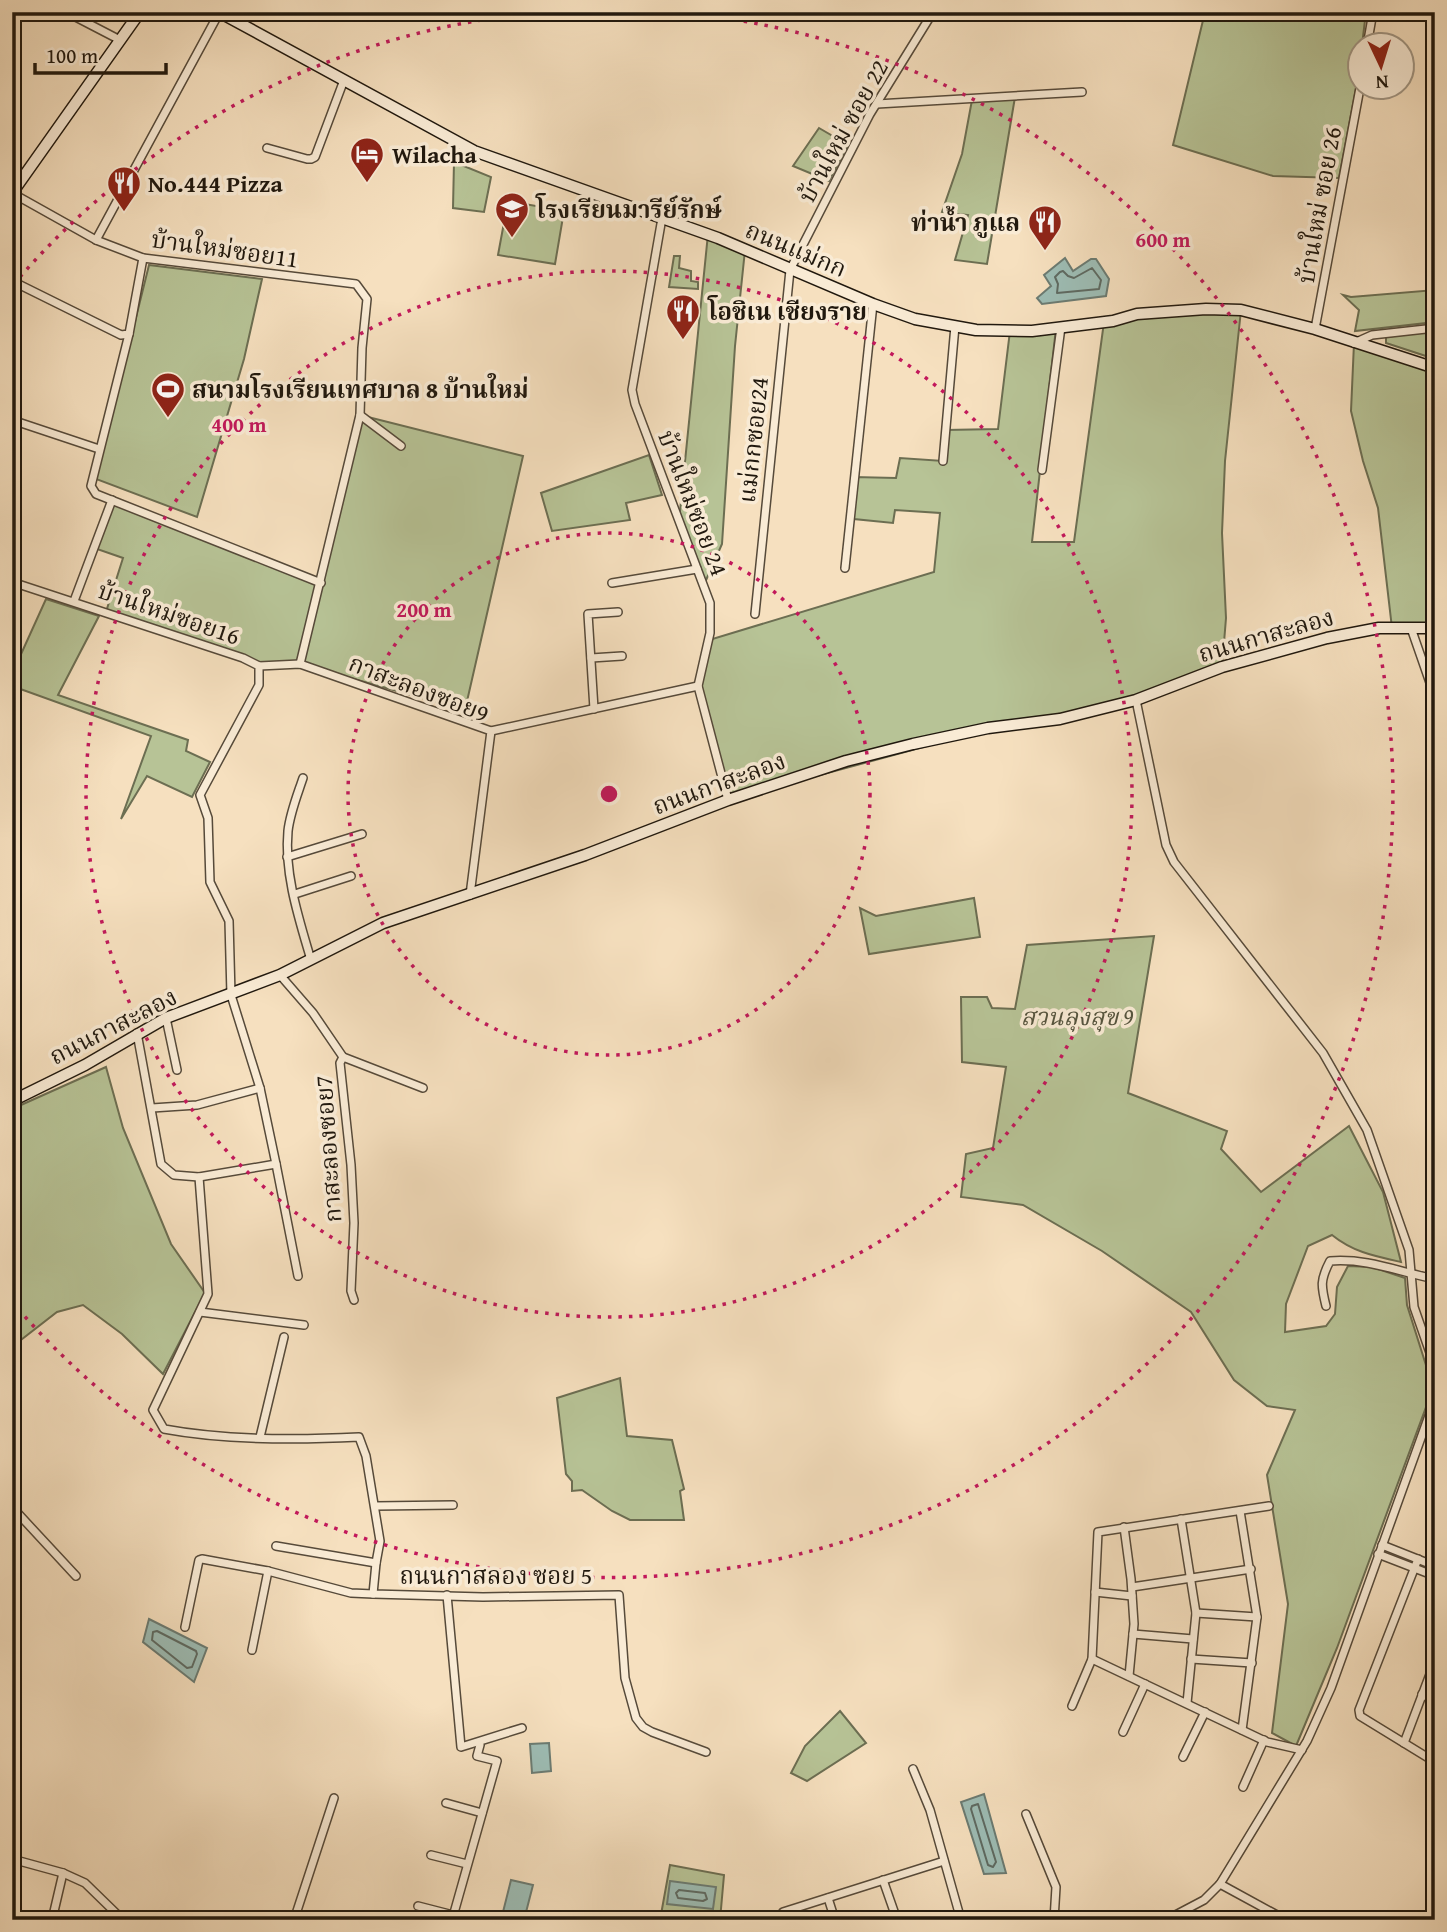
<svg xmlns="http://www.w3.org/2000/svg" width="1447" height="1932" font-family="'Gentium Book Plus','Noto Serif Thai',serif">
	<rect width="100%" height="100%" fill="#f6e0bf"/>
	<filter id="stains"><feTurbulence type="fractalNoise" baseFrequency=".00286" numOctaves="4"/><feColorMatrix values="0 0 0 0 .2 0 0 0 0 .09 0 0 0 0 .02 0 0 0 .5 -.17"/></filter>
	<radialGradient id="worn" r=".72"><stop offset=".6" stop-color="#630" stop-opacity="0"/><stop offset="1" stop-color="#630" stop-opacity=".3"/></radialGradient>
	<g fill="#b7c396" stroke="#6c6e52" stroke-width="2">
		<polygon points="1205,12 1366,12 1362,45 1360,46 1359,73 1339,178 1273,176 1173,145"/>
		<polygon points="1015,97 987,264 955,260 968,215 942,212 962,154 972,100"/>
		<polygon points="819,128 848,145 829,181 793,166"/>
		<polygon points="454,162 491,177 484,212 453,208"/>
		<polygon points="508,201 564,211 555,264 498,255"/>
		<polygon points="708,234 745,250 735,346 722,544 703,587 679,521"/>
		<polygon points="674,256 680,256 679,268 691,271 691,281 698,282 698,289 669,287"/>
		<polygon points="149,265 262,279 244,359 197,517 96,479"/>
		<polygon points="1435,290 1435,322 1355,331 1359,310 1343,295 1351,297"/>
		<polygon points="1241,310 1225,461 1222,533 1226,618 1222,667 1136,700 997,727 728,800 698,686 709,640 934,572 940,513 895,510 893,523 854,519 854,477 896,478 900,458 943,461 946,430 998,429 1010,331 1056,328 1032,542 1074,542 1104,322"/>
		<polygon points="1435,331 1435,359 1386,343 1386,337"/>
		<polygon points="1354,343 1435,368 1435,628 1392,628 1378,508 1363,461 1351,411"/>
		<polygon points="360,415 523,456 465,710 300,664 259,666 106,612 123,558 94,548 112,500 320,582"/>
		<polygon points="649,455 662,495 626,503 630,520 552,531 541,493"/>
		<polygon points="46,599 99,616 58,695 188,740 186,751 210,762 192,797 147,776 121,819 151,736 12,686 12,674"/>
		<polygon points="974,898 980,937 869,954 860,908 876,916"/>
		<path d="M 1154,936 L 1128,1093 L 1227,1131 L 1221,1149 L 1261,1192 L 1349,1126 L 1383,1192 L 1401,1262 C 1374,1256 1353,1252 1332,1235 L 1308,1246 L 1286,1304 L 1285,1332 L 1326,1326 L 1335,1314 L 1337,1287 L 1348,1266 L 1372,1267 L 1405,1278 L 1407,1305 L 1431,1381 L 1429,1399 L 1337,1648 L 1296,1746 L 1272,1733 L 1288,1604 L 1267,1475 L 1295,1410 L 1267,1406 L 1234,1380 L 1191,1312 L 1102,1251 L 1023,1205 L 961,1197 L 966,1154 L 993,1148 L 1006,1067 L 962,1062 L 961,997 L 987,997 L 992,1008 L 1015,1009 L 1027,945 Z"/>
		<polygon points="106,1067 123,1128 171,1244 205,1293 163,1374 122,1334 83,1305 57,1312 17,1343 12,1321 12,1109"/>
		<polygon points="620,1378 627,1436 672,1440 684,1489 680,1491 684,1520 630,1520 612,1511 582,1490 572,1491 572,1481 566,1474 557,1398"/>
		<polygon points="840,1711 866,1743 807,1781 791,1773 805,1746"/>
		<polygon points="670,1865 724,1875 720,1920 660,1920"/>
	</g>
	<g fill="#9dbdb5" stroke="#6b7b72" stroke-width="2">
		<polygon points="1065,258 1073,271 1091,259 1096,259 1109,279 1106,296 1042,304 1037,298 1051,286 1044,275"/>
		<polygon points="149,1619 207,1648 194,1682 143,1642"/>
		<polygon points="549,1743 551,1771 532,1773 530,1744"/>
		<polygon points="984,1794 1006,1873 984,1874 961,1802"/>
		<polygon points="511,1880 533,1885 524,1920 501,1920"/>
		<polygon points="670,1881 716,1887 713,1909 667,1904"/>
	</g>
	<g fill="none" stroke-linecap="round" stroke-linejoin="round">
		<g stroke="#5e6a62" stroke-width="2">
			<polygon points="1092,268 1101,280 1099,289 1057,293 1058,284 1055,277 1060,272 1063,271 1068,276 1074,278"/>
			<polygon points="157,1631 196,1651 197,1654 192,1667 187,1668 152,1640 153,1632"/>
			<polygon points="978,1804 996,1862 993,1867 988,1865 971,1809 972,1806"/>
			<polygon points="679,1890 705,1893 707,1899 703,1901 678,1898 676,1893"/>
		</g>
		<g stroke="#564a3a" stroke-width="10">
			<g id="street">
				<polyline points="66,12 120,40"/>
				<polyline points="1367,46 1373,12"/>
				<polyline points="877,104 1082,92"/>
				<polyline points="267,148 307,159 311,159 315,157 344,80"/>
				<polyline points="12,193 96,240 143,258 356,284 367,299 362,348 360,415 300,664"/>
				<polyline points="662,218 632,390 635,404 710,603 710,633 698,686 728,800"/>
				<polyline points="96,240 219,13"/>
				<polyline points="12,281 121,335 129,334 143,258"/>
				<polyline points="1315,329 1360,88"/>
				<polyline points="129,334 91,486 96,494 321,583"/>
				<polyline points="1354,343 1372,335 1435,328"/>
				<polyline points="360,415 401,446"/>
				<polyline points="12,420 99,449"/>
				<polyline points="943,461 955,326"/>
				<polyline points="1042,470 1061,327"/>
				<polyline points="845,568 873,304"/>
				<path d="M 12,582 L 243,658 L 259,666 L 259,685 L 200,795 L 208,818 L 210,882 L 229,921 L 231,995 L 260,1088 L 276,1164 L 199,1177 L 208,1294 L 153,1410 L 164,1429 C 223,1440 299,1440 359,1437 L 366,1456 L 380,1541 L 376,1563 L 373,1594 L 483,1597 L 619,1595 L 625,1678 L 636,1718 L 643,1727 L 652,1732 L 706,1752"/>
				<polyline points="612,583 697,569"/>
				<polyline points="74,601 112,500"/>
				<polyline points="755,614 790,270 870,114 933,12"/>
				<polyline points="1411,628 1435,697"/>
				<polyline points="591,658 622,656"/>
				<polyline points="259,666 300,664 491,731 470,895"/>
				<polyline points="1136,700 1166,845 1174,862 1323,1053 1367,1130 1409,1250 1414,1307 1435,1367"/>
				<polyline points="594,709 588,614 618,612"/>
				<polyline points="491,731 698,686"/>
				<path d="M 303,778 C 297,796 290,813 288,831 C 284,874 299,919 311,960"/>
				<polyline points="287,857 362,834"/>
				<polyline points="295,894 351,876"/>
				<polyline points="280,975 313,1013 343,1057 340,1063 351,1165 354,1223 351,1291 354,1300"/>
				<polyline points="166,1018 177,1070"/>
				<polyline points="137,1033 161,1164 174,1175 199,1177"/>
				<polyline points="343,1057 423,1088"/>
				<polyline points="152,1108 197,1105 260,1088"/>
				<polyline points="276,1164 298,1276"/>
				<path d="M 1326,1306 C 1321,1286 1320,1280 1330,1261 C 1368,1258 1399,1272 1435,1279"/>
				<polyline points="200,1312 304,1325"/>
				<polyline points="260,1437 284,1337"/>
				<polyline points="376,1506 453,1505"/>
				<polyline points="12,1507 76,1576"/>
				<polyline points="1240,1511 1257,1617 1242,1730"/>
				<polyline points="1181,1519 1196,1613 1187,1703"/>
				<polyline points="1124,1527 1131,1579 1134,1624 1129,1676"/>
				<polyline points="1382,1545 1435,1566"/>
				<polyline points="276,1546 376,1563"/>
				<polyline points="1378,1554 1435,1576"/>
				<polyline points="1418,1559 1359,1710 1360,1716 1435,1762"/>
				<polyline points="1132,1587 1251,1569"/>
				<polyline points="1095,1592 1132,1596"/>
				<polyline points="447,1595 461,1747 522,1728"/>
				<polyline points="1196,1613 1257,1617"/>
				<polyline points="185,1627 199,1560 202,1559 268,1571 351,1593 373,1594"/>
				<polyline points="1133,1634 1193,1639"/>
				<polyline points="252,1650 268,1571"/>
				<polyline points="1092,1659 1267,1742 1302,1750"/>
				<polyline points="1191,1659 1252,1663"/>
				<polyline points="1422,1694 1435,1702"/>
				<polyline points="1072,1706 1092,1659 1098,1532 1269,1506"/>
				<polyline points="1123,1732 1145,1684"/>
				<polyline points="1404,1743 1435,1661"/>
				<polyline points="1183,1757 1205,1712"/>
				<polyline points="913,1769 930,1810 961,1920"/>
				<polyline points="1243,1787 1264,1740"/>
				<polyline points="446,1803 482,1813"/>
				<polyline points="1026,1814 1056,1887 1054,1920"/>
				<polyline points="431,1855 467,1864"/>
				<polyline points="12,1859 63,1873 85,1883 123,1920"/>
				<polyline points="883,1880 897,1920"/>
				<polyline points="1220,1884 1286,1920"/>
				<polyline points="828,1898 835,1920"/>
				<polyline points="418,1906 453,1915"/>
				<polyline points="52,1920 63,1873"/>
				<polyline points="294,1920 334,1798"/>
				<polyline points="452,1920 497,1761 477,1756 480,1745"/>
				<polyline points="783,1920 783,1912 944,1861"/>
				<polyline points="1166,1920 1204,1900 1220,1884 1307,1741 1331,1688 1435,1399"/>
			</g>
		</g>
		<g stroke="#20180e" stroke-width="13">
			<g id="secondary">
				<polyline points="219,12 474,151 718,238 873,304 915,319 976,330 1032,331 1113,321 1137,314 1206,309 1241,310 1315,329 1435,368"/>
				<polyline points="12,193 140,12"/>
				<polyline points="12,1101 85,1065 166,1018 280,975 383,923 585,855 728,800 846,761 913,744 988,728 1060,719 1136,700 1222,667 1327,638 1379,628 1435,628"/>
			</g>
		</g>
		<use href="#street" stroke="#f9ebd5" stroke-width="7"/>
		<use href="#secondary" stroke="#f9ebd5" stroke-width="10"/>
	</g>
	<g fill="none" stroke="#c2185b" stroke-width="3.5" stroke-dasharray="3.5 7">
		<circle cx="609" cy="794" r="261"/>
		<circle cx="609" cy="794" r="523"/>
		<path d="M13 285A784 784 0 0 1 547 12M671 12A784 784 0 1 1 13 1303"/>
	</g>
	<defs>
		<g id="hotel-pin" transform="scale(1.75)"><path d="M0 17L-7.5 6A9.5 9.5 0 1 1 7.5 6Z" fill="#8f2418" stroke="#f9ebd5"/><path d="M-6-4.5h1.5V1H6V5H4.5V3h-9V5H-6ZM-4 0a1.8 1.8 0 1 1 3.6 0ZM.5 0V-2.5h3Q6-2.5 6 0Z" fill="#fff"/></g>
		<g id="restaurant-pin" transform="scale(1.75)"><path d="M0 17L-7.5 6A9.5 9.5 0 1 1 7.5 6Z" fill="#8f2418" stroke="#f9ebd5"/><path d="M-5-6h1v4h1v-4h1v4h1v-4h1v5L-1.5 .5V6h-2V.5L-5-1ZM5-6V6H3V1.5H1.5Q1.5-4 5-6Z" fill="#fff"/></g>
		<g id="school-pin" transform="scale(1.75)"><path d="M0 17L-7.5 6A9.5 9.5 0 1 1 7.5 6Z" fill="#8f2418" stroke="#f9ebd5"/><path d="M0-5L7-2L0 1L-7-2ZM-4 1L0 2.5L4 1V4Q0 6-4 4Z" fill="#fff"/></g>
		<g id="stadium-pin" transform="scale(1.75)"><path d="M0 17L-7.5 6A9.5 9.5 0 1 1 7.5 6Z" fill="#8f2418" stroke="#f9ebd5"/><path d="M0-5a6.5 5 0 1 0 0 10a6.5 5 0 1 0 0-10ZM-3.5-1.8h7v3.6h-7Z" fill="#fff"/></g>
	</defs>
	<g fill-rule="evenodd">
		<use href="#hotel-pin" x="367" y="154"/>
		<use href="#restaurant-pin" x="124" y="183"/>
		<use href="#school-pin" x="512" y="209"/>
		<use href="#restaurant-pin" x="1045" y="222"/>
		<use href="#restaurant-pin" x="683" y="311"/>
		<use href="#stadium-pin" x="168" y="389"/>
	</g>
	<g text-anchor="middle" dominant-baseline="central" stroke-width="7" stroke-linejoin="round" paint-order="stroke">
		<g font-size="24" fill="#20180e" stroke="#f9ebd5">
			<text transform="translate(843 131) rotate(-61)">บ้านใหม่ ซอย 22</text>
			<text transform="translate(1319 205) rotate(-80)">บ้านใหม่ ซอย 26</text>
			<text transform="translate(225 249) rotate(8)">บ้านใหม่ซอย11</text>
			<text transform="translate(796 249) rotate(23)">ถนนแม่กก</text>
			<text transform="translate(753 440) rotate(-84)">แม่กกซอย24</text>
			<text transform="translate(693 503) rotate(69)">บ้านใหม่ซอย 24</text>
			<text transform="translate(169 613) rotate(19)">บ้านใหม่ซอย16</text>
			<text transform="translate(1266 635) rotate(-16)">ถนนกาสะลอง</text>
			<text transform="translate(419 688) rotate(21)">กาสะลองซอย9</text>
			<text transform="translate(719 783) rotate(-20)">ถนนกาสะลอง</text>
			<text transform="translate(113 1026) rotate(-27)">ถนนกาสะลอง</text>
			<text transform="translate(328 1149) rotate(-94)">กาสะลองซอย7</text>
			<text x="496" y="1575">ถนนกาสลอง ซอย 5</text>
		</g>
		<g font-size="24" font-weight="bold" fill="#20180e" stroke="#f9ebd5" text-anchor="start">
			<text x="392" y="154">Wilacha</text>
			<text x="148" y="183">No.444 Pizza</text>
			<text x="536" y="209">โรงเรียนมารีย์รักษ์</text>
			<text x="1020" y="222" text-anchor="end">ท่าน้ำ ภูแล</text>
			<text x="708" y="311">โอชิเน เชียงราย</text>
			<text x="192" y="389">สนามโรงเรียนเทศบาล 8 บ้านใหม่</text>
		</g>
		<g font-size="24" font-style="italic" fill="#55543e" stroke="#f9ebd5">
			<text x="1077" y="1016">สวนลุงสุข 9</text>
		</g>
	</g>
	<circle cx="609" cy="794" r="10" fill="#c2185b" stroke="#f9ebd5" stroke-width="3.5"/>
	<g font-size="21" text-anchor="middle" font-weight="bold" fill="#c2185b" stroke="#f9ebd5" stroke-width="7" stroke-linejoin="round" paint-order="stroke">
		<text x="1163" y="247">600 m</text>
		<text x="239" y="432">400 m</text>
		<text x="424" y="617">200 m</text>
	</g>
	<rect width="1447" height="1932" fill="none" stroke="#f6e0bf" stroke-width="42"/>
	<rect x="14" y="14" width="1419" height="1904" fill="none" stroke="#20180e" stroke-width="3.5"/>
	<rect x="21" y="21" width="1405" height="1890" fill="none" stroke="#20180e" stroke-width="2"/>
	<g transform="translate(1381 66) rotate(176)"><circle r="33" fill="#f9ebd5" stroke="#a29785" stroke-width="2"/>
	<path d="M0-5L12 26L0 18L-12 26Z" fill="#8f2418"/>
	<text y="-10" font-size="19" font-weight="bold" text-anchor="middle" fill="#20180e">N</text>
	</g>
	<path d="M35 63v10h131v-10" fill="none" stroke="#20180e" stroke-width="3.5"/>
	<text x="46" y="63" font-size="21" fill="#20180e" stroke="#f9ebd5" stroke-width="5" paint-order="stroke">100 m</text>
	<rect width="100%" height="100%" filter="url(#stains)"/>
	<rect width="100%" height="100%" fill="url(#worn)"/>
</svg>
